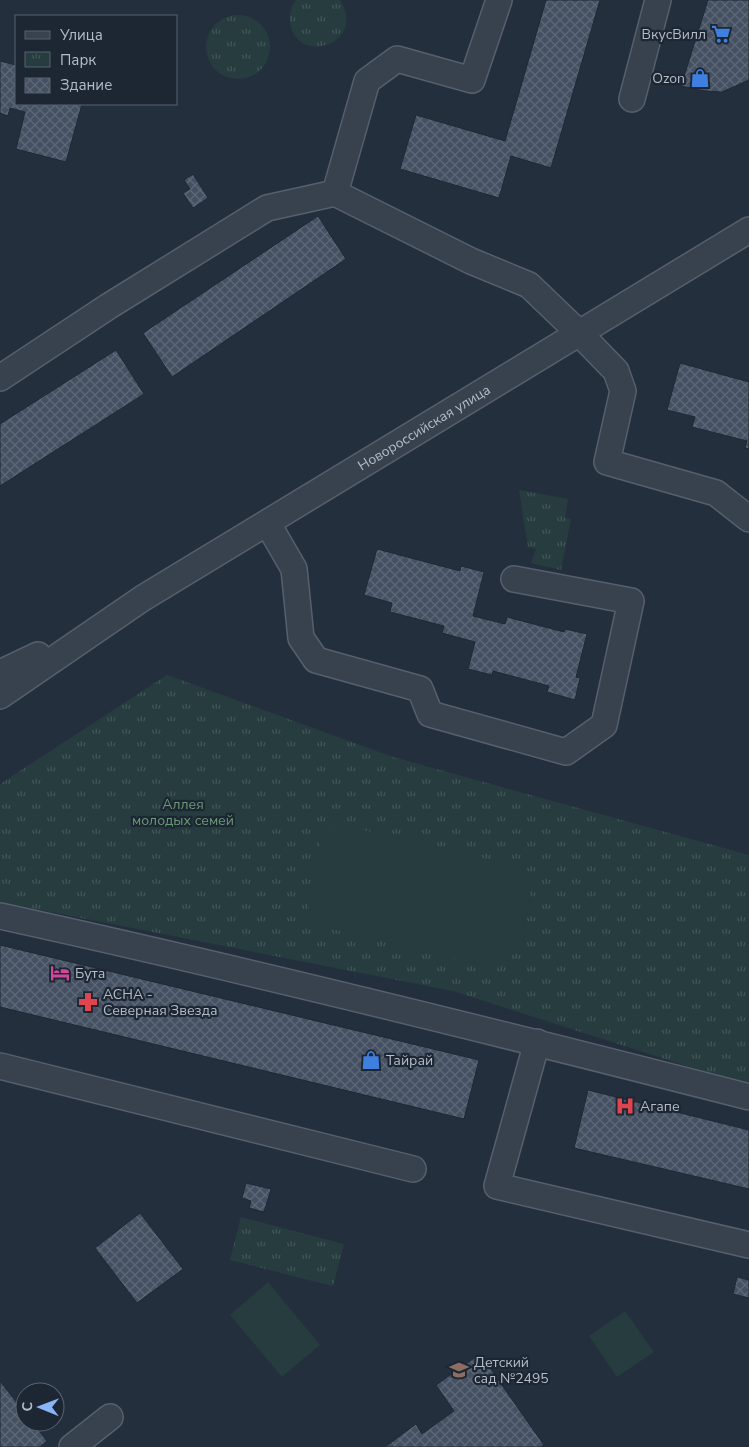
<svg xmlns="http://www.w3.org/2000/svg" width="749" height="1447" font-family="'Nunito Sans',sans-serif">
	<defs>
		<pattern id="park-tufts" width="24" height="20" patternUnits="userSpaceOnUse" patternTransform="scale(1.25)"><rect width="24" height="20" fill="#263c3f"/><path d="M3 7l-1-3M5 7V3M7 7l1-3M15 17l-1-3M17 17v-4M19 17l1-3" fill="none" stroke="#435659"/></pattern>
		<pattern id="building-cross-hatch" width="8" height="8" patternUnits="userSpaceOnUse" patternTransform="scale(1.25)"><rect width="8" height="8" fill="#455162"/><path d="M0 0l8 8M0 8l8-8" fill="none" stroke="#5d6877"/></pattern>
	</defs>
	<rect width="100%" height="100%" fill="#242f3e"/>
	<g fill="url(#park-tufts)">
		<path d="M 296,0 L 340,0 C 368,44 296,67 290,22 C 289,14 291,7 296,0 Z"/>
		<circle cx="238" cy="47" r="32"/>
		<polygon points="519,490 568,499 565,518 571,519 561,570 531,563 536,549 528,547"/>
		<polygon points="167,675 393,757 749,855 749,1086 453,991 0,902 0,784"/>
		<polygon points="241,1217 344,1244 333,1286 230,1260"/>
	</g>
	<g fill="#263c3f">
		<polygon points="346,826 512,865 525,876 531,897 516,950 503,964 486,966 324,927 312,917 307,901 321,838 333,830"/>
		<polygon points="268,1282 320,1345 282,1377 230,1315"/>
		<polygon points="625,1311 654,1352 617,1377 589,1336"/>
	</g>
	<g fill="url(#building-cross-hatch)" stroke="#1f2835">
		<polygon points="546,0 600,0 551,168 511,156 499,198 400,169 416,115 505,141"/>
		<polygon points="708,0 749,0 749,80 722,92 705,91 681,86"/>
		<polygon points="0,61 16,65 16,104 82,104 66,162 16,149 25,112 10,108 8,116 0,113"/>
		<polygon points="193,174 208,198 193,208 183,193 190,189 184,180"/>
		<polygon points="318,216 346,259 172,377 143,333"/>
		<polygon points="116,350 144,394 0,486 0,424"/>
		<polygon points="680,363 749,382 749,449 745,448 747,441 692,427 695,417 667,410"/>
		<polygon points="377,549 460,571 461,566 484,572 473,616 505,624 507,617 564,632 565,629 587,634 576,677 580,678 575,700 547,692 549,686 493,671 492,675 468,669 475,642 442,633 444,626 390,612 392,603 364,595"/>
		<polygon points="0,945 479,1060 464,1119 0,1007"/>
		<polygon points="588,1090 749,1130 749,1189 574,1148"/>
		<polygon points="246,1183 271,1189 264,1212 249,1208 251,1201 242,1198"/>
		<polygon points="140,1213 183,1269 137,1303 95,1248"/>
		<polygon points="737,1277 749,1280 749,1298 733,1294"/>
		<polygon points="480,1354 544,1445 541,1447 385,1447 416,1424 422,1434 454,1411 436,1385"/>
		<polygon points="0,1381 25,1413 25,1422 32,1422 47,1441 40,1447 0,1447"/>
	</g>
	<g fill="none" stroke-linecap="round" stroke-linejoin="round">
		<g stroke="#565f6c" stroke-width="28">
			<g id="minor">
				<polyline points="499,0 472,80 397,59 367,81 335,193 471,261 529,285 579,333 616,371 623,391 607,462 716,493 749,519"/>
				<polyline points="632,99 658,0"/>
				<polyline points="0,378 109,306 267,208 335,193"/>
				<polyline points="268,524 294,569 301,638 316,660 420,689 430,714 566,752 604,725 631,601 514,579"/>
				<polyline points="0,673 38,655"/>
				<path id="s1" d="M 0,696 L 143,598 L 749,230"/>
				<path d="M 0,916 C 251,971 500,1033 749,1097"/>
				<polyline points="537,1042 497,1186 749,1245"/>
				<polyline points="0,1066 413,1169"/>
				<polyline points="72,1447 110,1417"/>
			</g>
		</g>
		<use href="#minor" stroke="#38414e" stroke-width="25"/>
	</g>
	<defs>
		<g id="supermarket-bare" transform="scale(1.5)"><path d="M-6-5.5h2.5l.6 2H6L4.5 2H-2.5L-4.4-4H-6ZM-1.5 3.2a1.3 1.3 0 1 0 .1 0ZM3 3.2a1.3 1.3 0 1 0 .1 0Z" fill="#3f7fe0" stroke="#1d2633" stroke-width="2.5" paint-order="stroke"/></g>
		<g id="shop-bare" transform="scale(1.5)"><path d="M-5-2.5h2.3a2.7 3.5 0 0 1 5.4 0H5L5.5 6h-11ZM-1.5-2.5h3a1.5 2.3 0 0 0-3 0Z" fill="#3f7fe0" stroke="#1d2633" stroke-width="2.5" paint-order="stroke"/></g>
		<g id="hotel-bare" transform="scale(1.5)"><path d="M-6-4.5h1.5V1H6V5H4.5V3h-9V5H-6ZM-4 0a1.8 1.8 0 1 1 3.6 0ZM.5 0V-2.5h3Q6-2.5 6 0Z" fill="#d1479c" stroke="#1d2633" stroke-width="2.5" paint-order="stroke"/></g>
		<g id="pharmacy-bare" transform="scale(1.5)"><path d="M-2-6h4v4h4v4h-4v4h-4v-4h-4v-4h4Z" fill="#e0444e" stroke="#1d2633" stroke-width="2.5" paint-order="stroke"/></g>
		<g id="hospital-bare" transform="scale(1.5)"><path d="M-5-5h3v3.5h4V-5h3V5h-3V1.5h-4V5h-3Z" fill="#e0444e" stroke="#1d2633" stroke-width="2.5" paint-order="stroke"/></g>
		<g id="school-bare" transform="scale(1.5)"><path d="M0-5L7-2L0 1L-7-2ZM-4 1L0 2.5L4 1V4Q0 6-4 4Z" fill="#8d6e63" stroke="#1d2633" stroke-width="2.5" paint-order="stroke"/></g>
	</defs>
	<g fill-rule="evenodd">
		<use href="#supermarket-bare" x="721" y="34"/>
		<use href="#shop-bare" x="700" y="78"/>
		<use href="#hotel-bare" x="60" y="973"/>
		<use href="#pharmacy-bare" x="88" y="1002"/>
		<use href="#shop-bare" x="371" y="1060"/>
		<use href="#hospital-bare" x="625" y="1106"/>
		<use href="#school-bare" x="459" y="1370"/>
	</g>
	<g text-anchor="middle" dominant-baseline="central" stroke-width="4.5" stroke-linejoin="round" paint-order="stroke">
		<g font-size="14" fill="#b4bcc9" stroke="#1d2633" text-anchor="start">
			<text x="706" y="34" text-anchor="end">ВкусВилл</text>
			<text x="685" y="78" text-anchor="end">Ozon</text>
			<text x="75" y="973">Бута</text>
			<text x="103" y="994">АСНА -<tspan x="103" dy="16">Северная Звезда</tspan></text>
			<text x="386" y="1060">Тайрай</text>
			<text x="640" y="1106">Агапе</text>
			<text x="474" y="1362">Детский<tspan x="474" dy="16">сад №2495</tspan></text>
		</g>
		<g font-size="14" fill="#b4bcc9" stroke="#1d2633">
			<text stroke="none"><textPath href="#s1" startOffset="502">Новороссийская улица</textPath></text>
		</g>
		<g font-size="14" fill="#6b9a76" stroke="#1d2633">
			<text x="183" y="804">Аллея<tspan x="183" dy="16">молодых семей</tspan></text>
		</g>
	</g>
	<rect x="15" y="15" width="162" height="90" fill="#1d2633" stroke="#59626f"/>
	<rect x="25" y="31" width="25" height="8" fill="#38414e" stroke="#59626f"/>
	<text x="60" y="40" font-size="15" fill="#b4bcc9">Улица</text>
	<rect x="25" y="52" width="25" height="15" fill="url(#park-tufts)" stroke="#59626f"/>
	<text x="60" y="65" font-size="15" fill="#b4bcc9">Парк</text>
	<rect x="25" y="78" width="25" height="15" fill="url(#building-cross-hatch)" stroke="#59626f"/>
	<text x="60" y="90" font-size="15" fill="#b4bcc9">Здание</text>
	<g transform="translate(40 1407) rotate(271)"><circle r="24" fill="#1d2633" stroke="#59626f"/>
	<path d="M0-4L9 19L0 12L-9 19Z" fill="#8ab4f8"/>
	<text y="-8" font-size="14" font-weight="bold" text-anchor="middle" fill="#b4bcc9">С</text>
	</g>
</svg>
